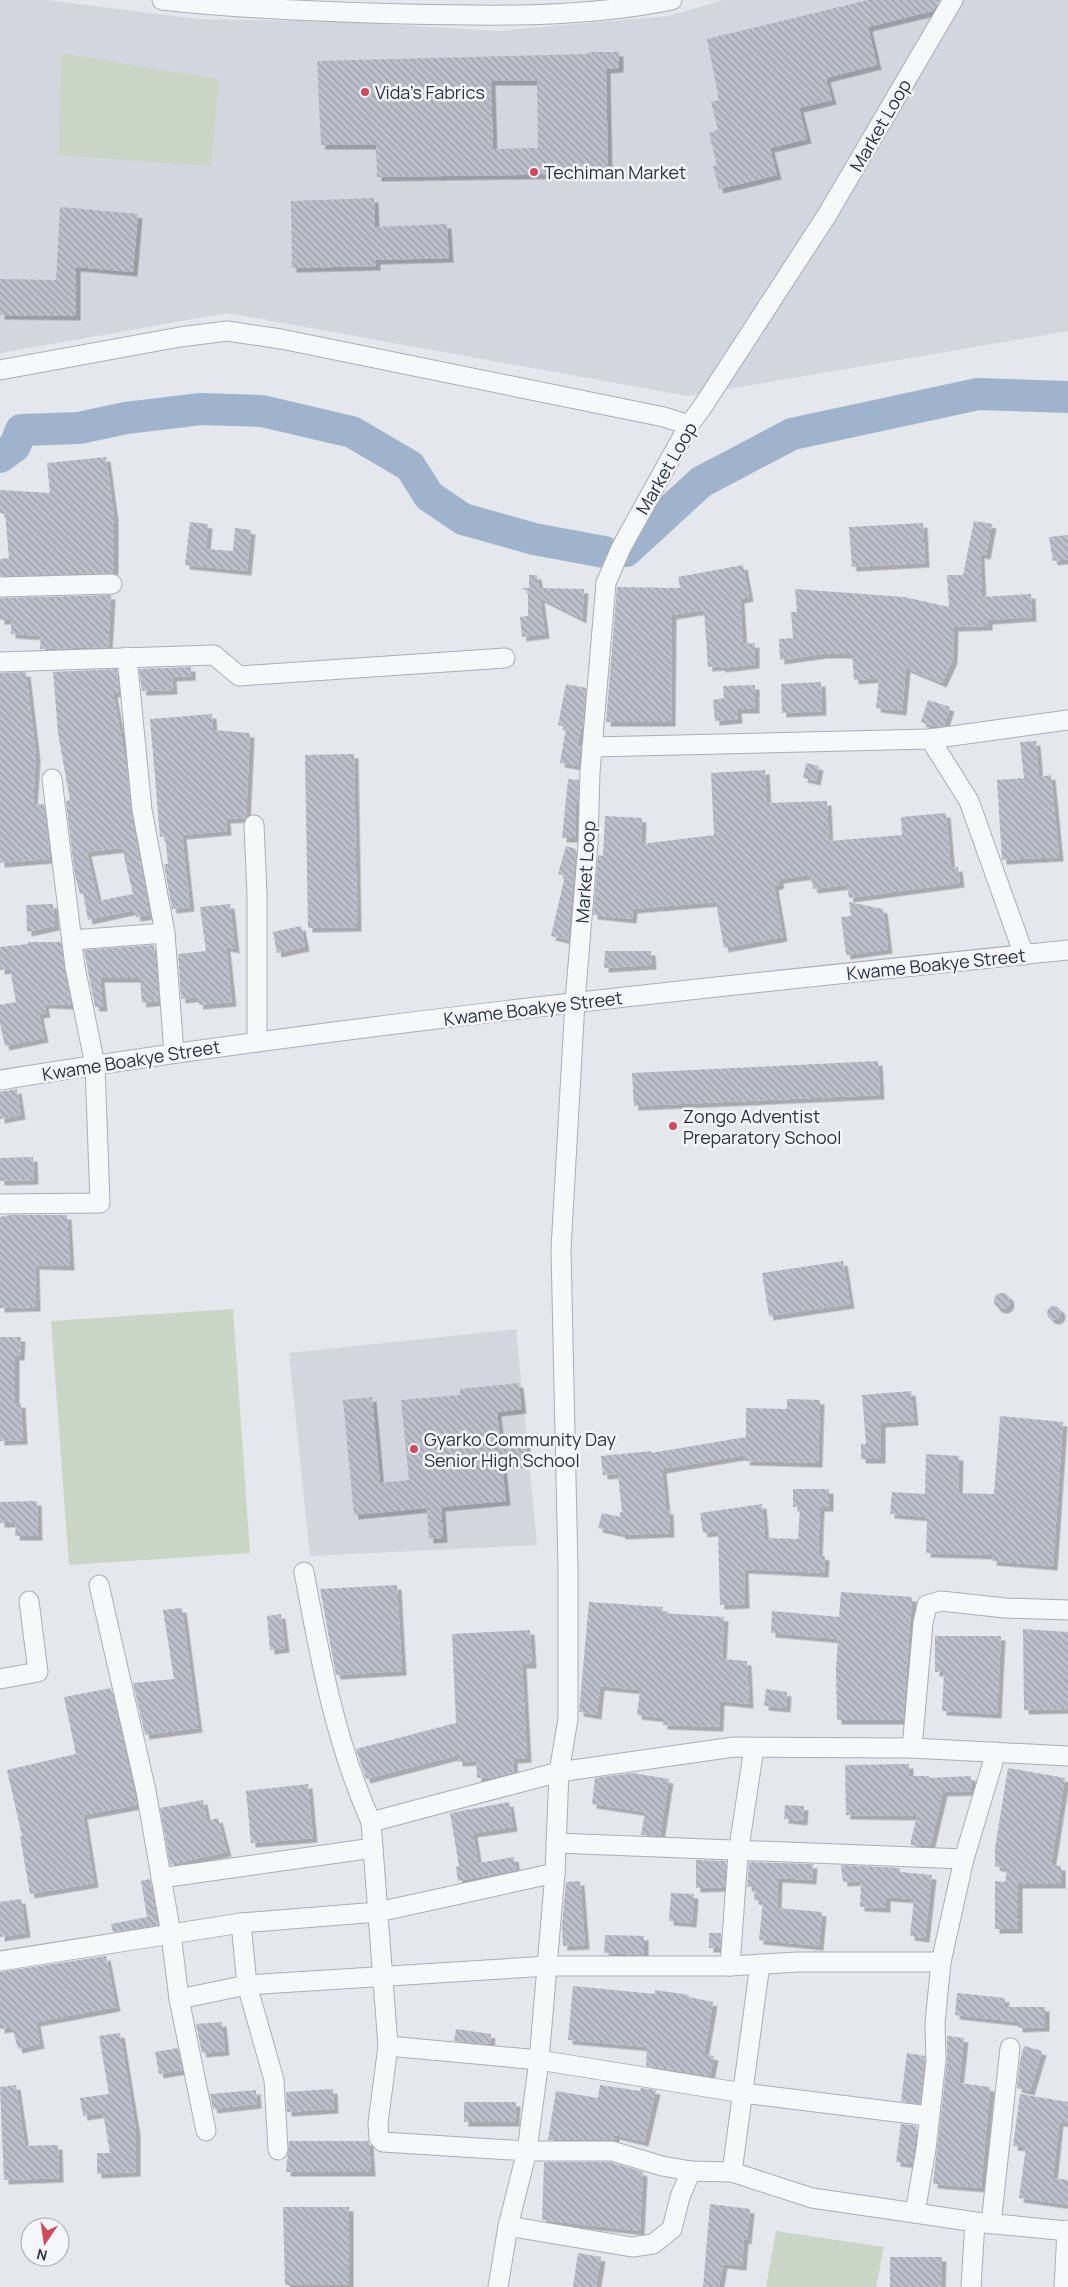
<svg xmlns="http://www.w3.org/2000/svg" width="1068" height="2287" font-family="Manrope,sans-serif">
	<defs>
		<pattern id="building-back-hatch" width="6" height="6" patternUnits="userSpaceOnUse" patternTransform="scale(1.25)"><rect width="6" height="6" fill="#bbc0ca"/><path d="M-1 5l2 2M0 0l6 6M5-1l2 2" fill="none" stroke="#989da6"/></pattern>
		<filter id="shadow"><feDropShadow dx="4.5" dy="4.5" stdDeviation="0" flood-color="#0004"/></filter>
	</defs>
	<rect width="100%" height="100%" fill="#e4e7ec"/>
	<g fill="#d2d6de">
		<polygon points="0,0 46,0 199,19 350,22 498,31 668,16 724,0 1068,0 1068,331 688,396 227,313 0,353"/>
		<polygon points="516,1329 537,1545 310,1556 289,1353"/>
	</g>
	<g fill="#c9d6c5">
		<polygon points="61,53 219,79 211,166 59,155"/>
		<polygon points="233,1309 250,1553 69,1565 51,1321"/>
		<polygon points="776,2231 884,2247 876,2287 766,2287"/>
	</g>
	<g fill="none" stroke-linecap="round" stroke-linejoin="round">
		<g stroke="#9fb4cc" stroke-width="32">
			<polyline points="0,457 15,446 21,430 79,428 126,418 201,409 262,411 352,432 410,466 429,496 463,519 534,539 604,552"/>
			<polyline points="626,551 701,482 792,434 978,394 1068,397"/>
		</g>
	</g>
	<g fill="url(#building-back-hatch)" fill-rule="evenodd" filter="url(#shadow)">
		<polygon points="868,0 940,0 933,11 868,27 877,65 826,78 832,100 799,108 807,139 770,148 777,175 719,189 713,166 717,165 709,133 718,130 711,102 719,100 707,39"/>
		<path d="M 588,52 L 619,52 L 619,68 L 606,69 L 608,171 L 586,171 L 586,174 L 377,177 L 376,145 L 321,145 L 317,61 L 588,54 ZM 491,81 L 537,81 L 538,148 L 493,149 Z"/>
		<polygon points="374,198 375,227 447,224 449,258 376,260 376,266 292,268 291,201"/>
		<polygon points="60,207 138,214 133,272 76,267 76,316 0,315 0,279 56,280"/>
		<polygon points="106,457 114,516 114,569 112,573 0,576 0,559 9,558 5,514 0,513 0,490 50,493 47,463"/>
		<polygon points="974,521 992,524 986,555 980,554 982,597 1031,594 1032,617 988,620 988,626 954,627 953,659 942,683 906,668 902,711 876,708 879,678 854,680 852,654 823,654 780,660 779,639 793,638 791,612 797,612 795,589 904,597 949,607 947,575 963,575"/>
		<polygon points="190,522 208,524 206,549 233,551 235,528 251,530 247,571 185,565"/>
		<polygon points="923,523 925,563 852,567 849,527"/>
		<polygon points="1068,535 1068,559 1053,561 1049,537"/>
		<polygon points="743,565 749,597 740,599 743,644 755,643 755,664 721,668 720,666 708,667 704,610 672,615 671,722 606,722 617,587 680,588 678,577"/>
		<polygon points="529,575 537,575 539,588 584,589 582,619 540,598 545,634 522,637 520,617 528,616 528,592 521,588 529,588"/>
		<polygon points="111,595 108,647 40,649 41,636 11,634 11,620 0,620 0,598"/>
		<polygon points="191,667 191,676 172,677 173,690 142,691 139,669"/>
		<path d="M 117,669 L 119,692 L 113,693 L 127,768 L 131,812 L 150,915 L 136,917 L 134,910 L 88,920 L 83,893 L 80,894 L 75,876 L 66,801 L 70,800 L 58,733 L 53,672 ZM 122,848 L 133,894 L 98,901 L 87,852 Z"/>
		<polygon points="26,672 36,756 33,805 44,804 50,859 0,863 0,673"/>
		<polygon points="821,682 822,711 782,713 781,684"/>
		<polygon points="566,684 586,688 583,722 577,746 581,747 578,766 560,763 566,727 558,725"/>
		<polygon points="755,685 755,709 737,709 738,719 715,721 713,700 724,698 723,686"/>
		<polygon points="928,700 950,707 944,726 936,727 921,722"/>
		<polygon points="212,714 213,730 250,733 246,818 226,819 227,831 182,835 190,907 172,909 164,864 168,864 165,836 160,837 150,719"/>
		<polygon points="1036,741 1039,777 1051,775 1059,857 1002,860 997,780 1024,778 1020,742"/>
		<polygon points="354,754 357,927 308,928 305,755"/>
		<polygon points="806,763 819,766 816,781 803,778"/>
		<polygon points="765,770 767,803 827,801 829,841 902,835 901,817 946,813 951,868 958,867 960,883 849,898 847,885 813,889 811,875 779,879 780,884 774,886 783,937 724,948 716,902 633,909 632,919 593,915 598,855 603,856 605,816 642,818 641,844 714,835 711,773"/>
		<polygon points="568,779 579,780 578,804 576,804 576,838 562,838"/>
		<polygon points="566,846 576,849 568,940 551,936 565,876 558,874"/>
		<polygon points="849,902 883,909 888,949 846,955 841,917 851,916"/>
		<polygon points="53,904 55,926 27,932 26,905"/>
		<polygon points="230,904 235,949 226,947 232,1002 199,1005 198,997 181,999 178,954 206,951 200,907"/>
		<polygon points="301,926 305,947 277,953 273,932"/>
		<polygon points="28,942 61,942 71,1005 44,1004 46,1013 39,1014 44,1038 5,1046 0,1023 0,1005 16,1002 10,969 0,970 0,947 28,944"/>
		<polygon points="154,945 159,1001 142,1003 140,978 100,978 103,1007 95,1007 84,950"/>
		<polygon points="605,951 651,951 652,965 604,968"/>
		<polygon points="878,1061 880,1095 634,1106 632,1073"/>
		<polygon points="17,1089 21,1115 0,1119 0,1092"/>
		<polygon points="33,1157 34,1180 0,1181 0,1158"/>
		<polygon points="10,1215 67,1215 70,1266 35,1265 36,1307 0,1308 0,1217"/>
		<polygon points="843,1261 850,1304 769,1316 762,1273"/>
		<circle cx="1002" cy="1301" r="8"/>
		<circle cx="1054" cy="1313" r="7"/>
		<polygon points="0,1337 21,1337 20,1356 15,1356 15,1404 21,1403 23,1440 0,1441"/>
		<polygon points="519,1383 522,1409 497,1412 500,1439 525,1436 528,1462 502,1465 506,1501 441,1507 443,1538 429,1539 427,1508 354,1515 343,1400 372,1397 380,1483 409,1480 401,1400 460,1395 460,1389"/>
		<polygon points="911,1391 914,1421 881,1423 881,1459 861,1459 861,1444 866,1444 862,1395"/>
		<polygon points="787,1399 820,1400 818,1463 745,1461 746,1455 662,1469 666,1510 669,1510 670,1533 621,1535 621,1533 598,1528 602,1513 620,1517 620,1512 622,1512 618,1474 603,1475 601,1456 651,1451 651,1453 746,1437 746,1408 787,1409"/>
		<polygon points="1000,1416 1063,1422 1053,1566 992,1561 993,1555 926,1553 927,1517 890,1514 892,1492 925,1494 926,1454 959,1456 958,1493 994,1494"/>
		<polygon points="793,1489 829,1489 829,1507 820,1507 818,1555 825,1556 824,1573 744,1569 745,1604 720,1605 718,1531 703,1533 700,1513 762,1504 765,1538 798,1539 800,1507 793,1507"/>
		<polygon points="37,1501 38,1536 15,1536 16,1523 0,1523 0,1502"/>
		<polygon points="397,1585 402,1671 336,1675 320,1589"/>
		<polygon points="841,1592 912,1597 903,1720 837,1720 836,1669 838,1639 771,1633 772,1611 839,1617"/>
		<polygon points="589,1602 663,1607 662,1613 724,1617 722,1659 747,1661 749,1704 720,1701 719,1727 663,1725 663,1718 637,1715 640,1690 600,1686 597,1715 579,1712"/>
		<polygon points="182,1608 198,1728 145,1735 133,1683 174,1679 163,1610"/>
		<polygon points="281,1614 285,1648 270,1650 267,1616"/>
		<polygon points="1023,1629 1068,1632 1068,1709 1024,1710"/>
		<polygon points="530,1630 532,1664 522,1664 527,1758 513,1759 514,1772 495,1777 477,1778 476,1761 458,1762 458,1755 366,1779 356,1749 456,1723 452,1634"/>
		<polygon points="935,1636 1001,1636 997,1714 942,1711 944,1672 935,1672"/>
		<polygon points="111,1688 137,1805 83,1815 94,1883 30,1894 20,1836 22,1836 7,1770 76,1754 64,1697"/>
		<polygon points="766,1689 787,1692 786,1708 764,1706"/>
		<polygon points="909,1764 909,1776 929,1776 929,1778 971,1776 972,1791 943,1792 930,1846 910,1845 917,1816 846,1815 845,1765"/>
		<polygon points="1008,1768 1065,1778 1051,1865 1061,1866 1061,1884 1018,1884 1018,1929 995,1929 995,1881 1005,1882 1007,1869 995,1866 995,1848"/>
		<polygon points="632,1773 669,1779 660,1836 641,1835 645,1812 592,1804 595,1778"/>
		<polygon points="308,1784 313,1838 251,1843 246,1791"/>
		<polygon points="203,1800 207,1821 218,1818 227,1852 170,1865 160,1808"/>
		<polygon points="509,1802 513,1827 473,1833 478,1863 514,1857 516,1870 458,1881 456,1867 459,1866 450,1813"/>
		<polygon points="785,1805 804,1806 803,1821 784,1819"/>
		<polygon points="696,1860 726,1861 724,1887 696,1888"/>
		<polygon points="749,1862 813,1864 812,1880 778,1878 777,1908 822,1912 819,1946 759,1940 763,1901 754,1900 755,1887 747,1887"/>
		<polygon points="841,1865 900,1868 900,1872 932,1875 925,1938 910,1936 914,1899 886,1897 886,1908 860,1907 861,1881 843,1882"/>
		<polygon points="150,1879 158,1925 113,1932 111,1924 147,1917 141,1881"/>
		<polygon points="580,1881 585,1945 563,1946 562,1925 566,1882"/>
		<polygon points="671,1893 694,1894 692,1923 669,1921"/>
		<polygon points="21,1899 26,1933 0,1937 0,1902"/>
		<polygon points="709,1933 721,1933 720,1948 709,1948"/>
		<polygon points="605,1935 644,1936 644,1955 604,1953"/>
		<polygon points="106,1956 116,2007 36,2022 40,2044 18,2049 12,2027 0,2029 0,1972"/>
		<polygon points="573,1986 655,1994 655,1990 689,1995 689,1997 713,2002 704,2054 714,2056 710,2076 646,2066 647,2047 568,2040"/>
		<polygon points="957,1993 1005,1998 1004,2007 1045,2007 1045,2027 1018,2028 1018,2022 955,2015"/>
		<polygon points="222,2022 225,2051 202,2053 196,2024"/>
		<polygon points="456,2029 491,2034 490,2044 454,2041"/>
		<polygon points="120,2033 136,2131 136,2172 97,2174 97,2153 110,2153 103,2113 83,2116 80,2098 109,2094 99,2036"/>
		<polygon points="947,2036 964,2038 959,2083 990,2087 981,2188 933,2184 947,2061"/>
		<polygon points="1024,2046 1042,2051 1030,2091 1017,2088 1020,2061"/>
		<polygon points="178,2048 182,2070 159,2074 155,2052"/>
		<polygon points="907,2053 925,2056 920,2104 901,2101"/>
		<polygon points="16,2085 25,2146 58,2145 59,2178 4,2180 0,2087"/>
		<polygon points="600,2085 640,2091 641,2088 656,2090 644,2142 615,2135 615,2140 548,2140 556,2091 598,2098"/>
		<polygon points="333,2089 334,2109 287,2112 286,2092"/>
		<polygon points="256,2090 257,2104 213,2109 210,2094"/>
		<polygon points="1020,2094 1068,2102 1068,2123 1059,2122 1053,2178 1068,2180 1068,2205 1019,2198 1026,2147 1013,2146"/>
		<polygon points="464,2102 516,2102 515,2122 464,2122"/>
		<polygon points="901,2124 917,2126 912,2164 896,2162"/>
		<polygon points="289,2141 369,2141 371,2172 286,2172"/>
		<polygon points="544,2162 610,2162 643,2172 640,2231 542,2220"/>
		<polygon points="710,2204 750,2209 747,2240 744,2239 742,2266 723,2264 719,2287 703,2287"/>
		<polygon points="283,2207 349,2207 349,2285 285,2285"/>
		<polygon points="578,2253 601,2257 596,2287 573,2287"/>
		<polygon points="890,2257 942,2257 941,2287 890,2287"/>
	</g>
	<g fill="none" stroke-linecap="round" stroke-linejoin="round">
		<g stroke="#a9aeb7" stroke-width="21">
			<g id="minor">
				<path d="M 162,0 C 242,9 324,12 404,14 C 493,16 584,18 672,0"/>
				<polyline points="0,370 180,337 227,331 281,339 664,417 689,425"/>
				<polyline points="0,587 112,584"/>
				<polyline points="127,657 142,810 165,933 174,1053"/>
				<polyline points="0,662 214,655 239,676 505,658"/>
				<polyline points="930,739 1068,720"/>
				<polyline points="592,747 930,739 969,801 1024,955"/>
				<polyline points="254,825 257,894 257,1042"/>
				<polyline points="72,940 165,933"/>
				<path d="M 0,1080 C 354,1023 711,987 1068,950"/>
				<polyline points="0,1204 100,1203 95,1065 75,967 52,779"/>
				<path d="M 304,1572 C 320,1658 335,1741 371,1822 L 559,1772 L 734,1747 L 912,1748 L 1068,1756"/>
				<polyline points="99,1585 146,1791 171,1934 179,1999 206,2131"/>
				<polyline points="0,1679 38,1672 29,1601"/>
				<polyline points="912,1748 923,1623 927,1605 941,1601 1005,1608 1068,1610"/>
				<polyline points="996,1752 964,1859 941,1962 935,2023 936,2060 926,2149 915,2213 975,2222 1068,2231"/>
				<polyline points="371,1822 388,2046 378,2123 379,2138 383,2142 527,2151 612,2151 662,2166 691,2171"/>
				<polyline points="556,1843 964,1859"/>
				<polyline points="161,1878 373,1848"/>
				<polyline points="241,1923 247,1985 274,2080 278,2150"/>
				<polyline points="0,1961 241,1923 378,1912 555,1873"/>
				<polyline points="730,1966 738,1854 754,1748"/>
				<polyline points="179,1999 247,1985 548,1966 730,1966 798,1962 941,1962"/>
				<polyline points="388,2046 539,2060 743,2093 929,2116"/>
				<polyline points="732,2172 812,2198 915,2213"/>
				<polyline points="991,2224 1010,2048"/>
				<polyline points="508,2226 632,2247 653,2244 672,2229 680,2197 691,2171 732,2172 760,1964"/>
				<polyline points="498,2287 508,2226 527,2151 539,2060 555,1873 559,1772 568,1719 568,1569 561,1249 575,1002 588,844 590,772 606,583 621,548 689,425 703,406 827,215 953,0"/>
				<polyline points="971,2287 975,2222"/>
				<polyline points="1064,2287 1067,2230"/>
			</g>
		</g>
		<use href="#minor" stroke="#f7f8fa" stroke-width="19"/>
	</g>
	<g fill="#d1495b" stroke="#f4f6f9" stroke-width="2">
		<circle cx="365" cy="92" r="5"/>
		<circle cx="534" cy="172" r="5"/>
		<circle cx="673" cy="1126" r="5"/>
		<circle cx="414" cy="1449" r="5"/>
	</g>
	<g text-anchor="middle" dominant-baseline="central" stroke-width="5" stroke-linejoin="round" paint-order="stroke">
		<g font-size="18" fill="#2b3445" stroke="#f4f6f9" text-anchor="start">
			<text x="375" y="92">Vida's Fabrics</text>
			<text x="544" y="172">Techiman Market</text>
			<text x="683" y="1116">Zongo Adventist<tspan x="683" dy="21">Preparatory School</tspan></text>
			<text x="424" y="1439">Gyarko Community Day<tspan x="424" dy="21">Senior High School</tspan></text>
		</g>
		<g font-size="18" fill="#2b3445" stroke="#f4f6f9">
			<text transform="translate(880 125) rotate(-60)">Market Loop</text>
			<text transform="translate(666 468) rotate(-60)">Market Loop</text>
			<text transform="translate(585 872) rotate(-86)">Market Loop</text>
			<text transform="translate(936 964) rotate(-6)">Kwame Boakye Street</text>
			<text transform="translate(533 1008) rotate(-7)">Kwame Boakye Street</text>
			<text transform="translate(131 1060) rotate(-9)">Kwame Boakye Street</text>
		</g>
	</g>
	<g transform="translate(45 2242) rotate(193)"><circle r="24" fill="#f4f6f9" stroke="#a4a8b1"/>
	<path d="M0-4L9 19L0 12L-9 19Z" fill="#d1495b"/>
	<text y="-8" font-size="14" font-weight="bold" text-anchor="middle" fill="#2b3445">N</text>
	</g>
</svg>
